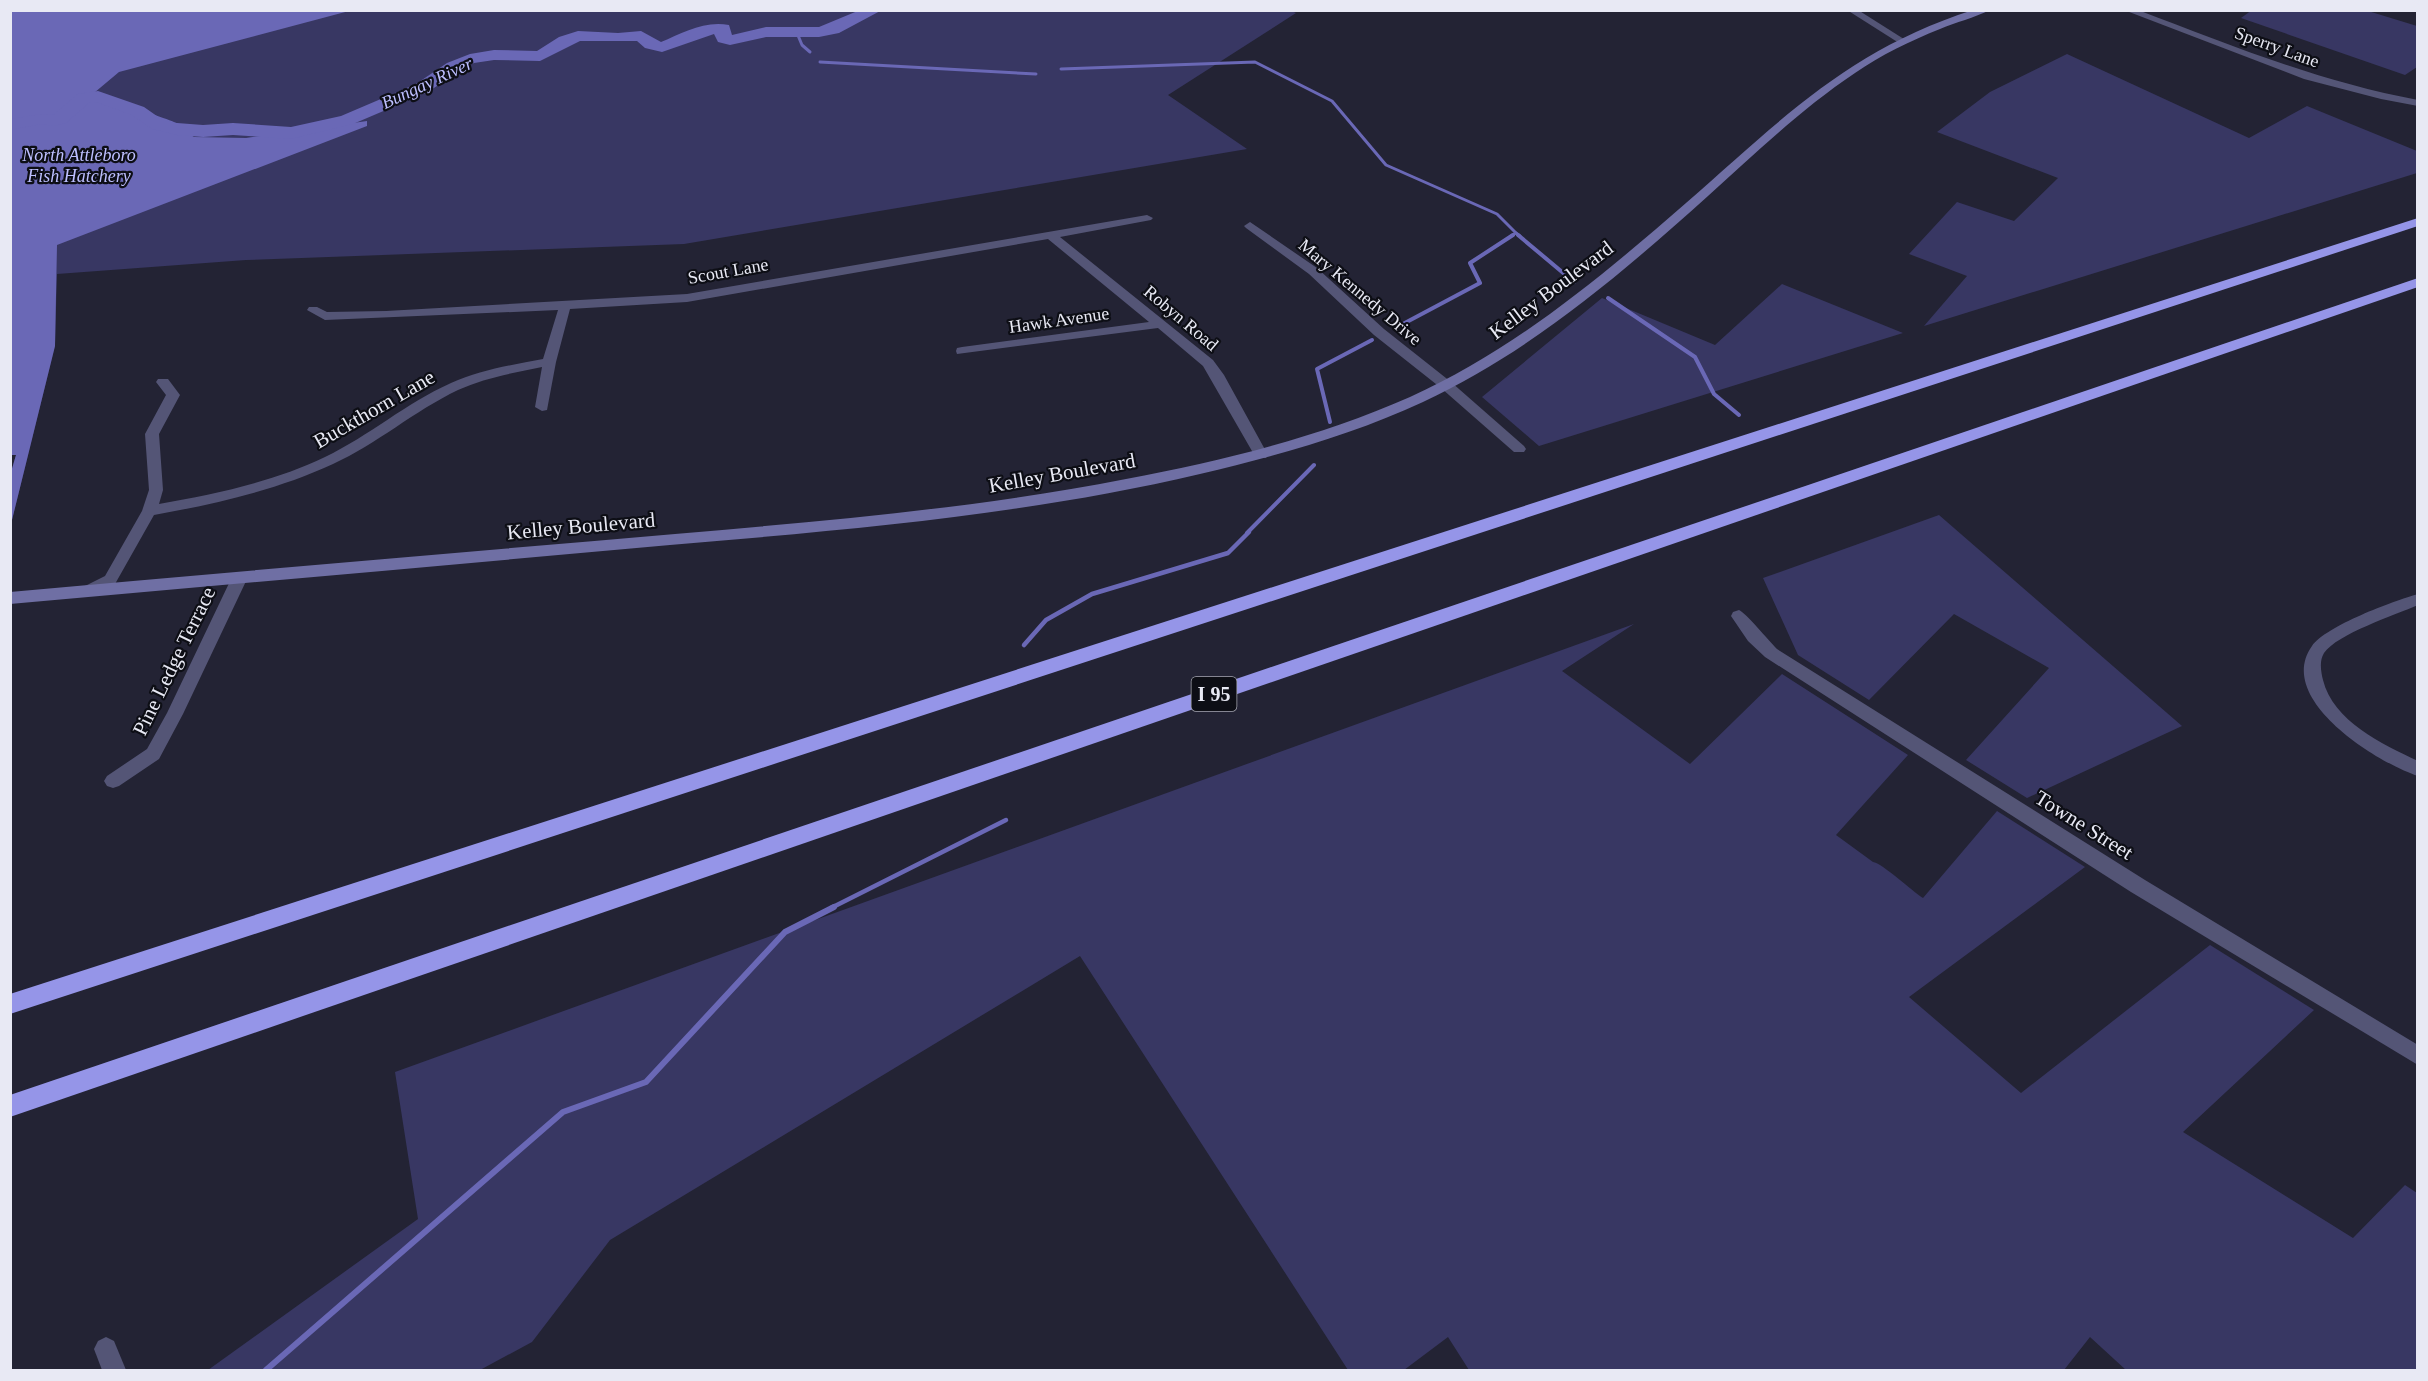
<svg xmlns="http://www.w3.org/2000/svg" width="2428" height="1381" font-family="Georgia,serif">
	<rect width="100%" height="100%" fill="#232334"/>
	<g fill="#383763">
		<polygon points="1289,10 1296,13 1168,95 1247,149 684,244 246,260 57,274 55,346 11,524 11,472 16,455 10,455 11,11"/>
		<polygon points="2252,10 2368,11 2417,26 2417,67 2405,75 2241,18"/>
		<polygon points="2067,54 2249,138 2307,106 2417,151 2417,173 1924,326 1967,276 1909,254 1957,202 2014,221 2058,178 1937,132 1990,92"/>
		<polygon points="1782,284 1903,333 1539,446 1482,397 1602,298 1715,345"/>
		<polygon points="1939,515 2182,726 2027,798 1966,760 2049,668 1954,614 1869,700 1798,655 1763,578"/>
		<path d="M 1634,624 L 1562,671 L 1690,764 L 1782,674 L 1908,755 L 1836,835 L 1873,862 C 1882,863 1912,891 1923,898 L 1997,811 L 2085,867 L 1909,997 L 2021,1093 L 2210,945 L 2314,1010 L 2183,1132 L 2353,1238 L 2405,1185 L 2417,1193 L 2417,1370 L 2126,1370 L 2090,1337 L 2064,1370 L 1469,1370 L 1448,1337 L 1404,1370 L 1348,1370 L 1080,956 L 610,1240 L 532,1342 L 480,1370 L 208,1370 L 418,1219 L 395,1072 Z"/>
	</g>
	<path fill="#6a68b6" d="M 11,10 L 349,11 L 119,72 L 88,98 C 101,98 174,119 184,127 C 188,131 188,134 194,137 L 246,138 L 367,121 L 367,126 L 57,245 L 55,346 L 11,524 L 11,472 L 16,455 L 10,455 Z"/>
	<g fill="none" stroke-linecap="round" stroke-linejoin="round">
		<g stroke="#6a68b6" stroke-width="3">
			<polyline points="797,33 802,45 810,52"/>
			<polyline points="820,62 1036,74"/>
			<polyline points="1061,69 1255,62 1332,101 1386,165 1497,214 1516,233 1511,236"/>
			<polyline points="1516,233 1520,236"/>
		</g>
		<g stroke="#6a68b6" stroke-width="4">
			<polyline points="1518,235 1574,282"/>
			<polyline points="1608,298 1695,357 1714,394 1739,415"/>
			<polyline points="1401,325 1480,283 1470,263 1513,235"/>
			<polyline points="1330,422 1317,369 1372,340"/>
			<polyline points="1247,533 1314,465"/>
		</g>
		<g stroke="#6a68b6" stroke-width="4.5">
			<polyline points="1024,645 1046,620 1092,594 1228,553 1249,532"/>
			<polyline points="831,908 1006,820"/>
		</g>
		<polyline stroke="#6a68b6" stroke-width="6" points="266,1370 563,1112 646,1082 785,932 834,907"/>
		<path fill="#6a68b6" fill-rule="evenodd" d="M 860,10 L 882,10 L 839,33 L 819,37 L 766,37 L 730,45 L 718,42 L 714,34 L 662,52 L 645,48 L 637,41 L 580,41 L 540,61 L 494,60 L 474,63 L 459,71 L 428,92 L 353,124 L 291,139 L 233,135 L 203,137 L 177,135 L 152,129 L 132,115 L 96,102 L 89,103 L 66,123 L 54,126 L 41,124 L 10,130 L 10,119 L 41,114 L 53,115 L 78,94 L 98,91 L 144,107 L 164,121 L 177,123 L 203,125 L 233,123 L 291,127 L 341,116 L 416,84 L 447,63 L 470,54 L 494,50 L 537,51 L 559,37 L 578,31 L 618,33 L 641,31 L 661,42 C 682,33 705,20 729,25 L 732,35 L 766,27 L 819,27 Z"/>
		<g fill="#545576" fill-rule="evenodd">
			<polygon points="1847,10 1858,10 1907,41 1899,43"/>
			<path d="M 2124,10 L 2138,10 C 2230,45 2320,82 2418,100 L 2418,106 L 2381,99 L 2304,79 Z"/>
			<path d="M 1147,215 L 1153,218 L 1151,220 L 1060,237 L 1213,360 L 1224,375 L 1268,455 L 1266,458 L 1256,458 L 1203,366 L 1158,328 L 957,354 L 956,351 L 957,348 L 962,347 L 1149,322 L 1048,239 L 687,302 L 570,309 L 556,362 L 547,410 L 542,411 L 535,407 L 542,367 C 513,373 484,378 458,390 C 414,411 377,444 333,464 C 277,490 215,504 154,515 L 115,584 L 90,596 L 85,594 L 82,590 L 85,586 L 105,576 L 142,511 L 149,490 L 145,434 L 166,395 L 156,382 L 158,379 L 168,379 L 180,395 L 159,434 L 163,490 L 159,504 C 215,494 273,482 325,457 C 369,436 406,403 451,383 C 480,370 512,365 543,359 L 558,310 L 325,320 L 307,310 L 309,307 L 317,307 L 327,312 L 386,311 L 687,294 Z"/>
			<polygon points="1250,222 1317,268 1384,329 1451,382 1524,446 1526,449 1524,452 1514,452 1441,388 1374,335 1309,274 1246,228 1244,226"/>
			<polygon points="240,572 245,573 248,577 183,714 159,759 119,786 113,788 107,786 104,781 107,776 147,749 167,713 232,577 235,573"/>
			<path d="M 2418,594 L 2418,605 C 2395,615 2337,634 2324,653 C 2319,661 2321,672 2323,680 C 2333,721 2382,744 2418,761 L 2418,776 C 2378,763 2274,699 2312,646 C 2326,626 2393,601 2418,594 Z"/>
			<path d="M 1739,610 C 1745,612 1769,641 1777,649 L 2145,880 L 2418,1045 L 2418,1065 L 2131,892 L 1765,657 L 1748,641 L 1731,616 L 1733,612 Z"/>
			<polygon points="106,1337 114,1341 126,1370 102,1370 94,1349 98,1341"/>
		</g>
		<path fill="#6f6fa4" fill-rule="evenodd" d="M 1973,10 L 1990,10 C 1974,18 1956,22 1940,29 C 1910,41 1881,55 1855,73 C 1801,109 1755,154 1708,196 C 1620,275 1530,352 1423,402 C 1352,435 1276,456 1200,474 C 1026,515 847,530 670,545 C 450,565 230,584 10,604 L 10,592 C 232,572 453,553 675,534 C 825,521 977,508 1126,479 C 1223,461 1319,437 1410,397 C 1514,350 1601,277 1686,203 C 1781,120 1848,50 1973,10 Z"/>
		<g fill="#9595e8" fill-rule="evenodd">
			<polygon points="2418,218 2418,226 10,1014 10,994"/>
			<polygon points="2418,278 2418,287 10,1117 10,1095"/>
		</g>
	</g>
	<g text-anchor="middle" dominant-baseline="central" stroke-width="4.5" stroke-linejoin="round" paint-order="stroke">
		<g font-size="18" fill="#e8e9f4" stroke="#0d0e15">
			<text transform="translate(2277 47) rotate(20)">Sperry Lane</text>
			<text transform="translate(728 271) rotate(-10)">Scout Lane</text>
			<text transform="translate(1360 292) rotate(40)">Mary Kennedy Drive</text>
			<text transform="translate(1181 318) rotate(40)">Robyn Road</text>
			<text transform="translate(1059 320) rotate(-8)">Hawk Avenue</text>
		</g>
		<g font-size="18" font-style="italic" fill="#bdbfff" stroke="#0d0e15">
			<text transform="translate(427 83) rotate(-25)">Bungay River</text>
			<text x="79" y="155">North Attleboro<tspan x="79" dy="21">Fish Hatchery</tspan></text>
		</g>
		<rect fill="#0d0e15" stroke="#a6a7b1" stroke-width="1.5" x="1191.5" y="677" width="45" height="34" rx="4.5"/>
		<g font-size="20" font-weight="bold" fill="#e8e9f4">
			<text x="1214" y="694">I 95</text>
		</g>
		<g font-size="21" fill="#e8e9f4" stroke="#0d0e15">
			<text transform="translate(1551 290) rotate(-37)">Kelley Boulevard</text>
			<text transform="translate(374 409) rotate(-30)">Buckthorn Lane</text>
			<text transform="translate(1062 473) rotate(-10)">Kelley Boulevard</text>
			<text transform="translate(581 526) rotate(-5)">Kelley Boulevard</text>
			<text transform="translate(174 661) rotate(-64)">Pine Ledge Terrace</text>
			<text transform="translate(2084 825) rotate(32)">Towne Street</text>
		</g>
	</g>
	<rect width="2428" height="1381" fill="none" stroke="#e8e9f4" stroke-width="24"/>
</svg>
